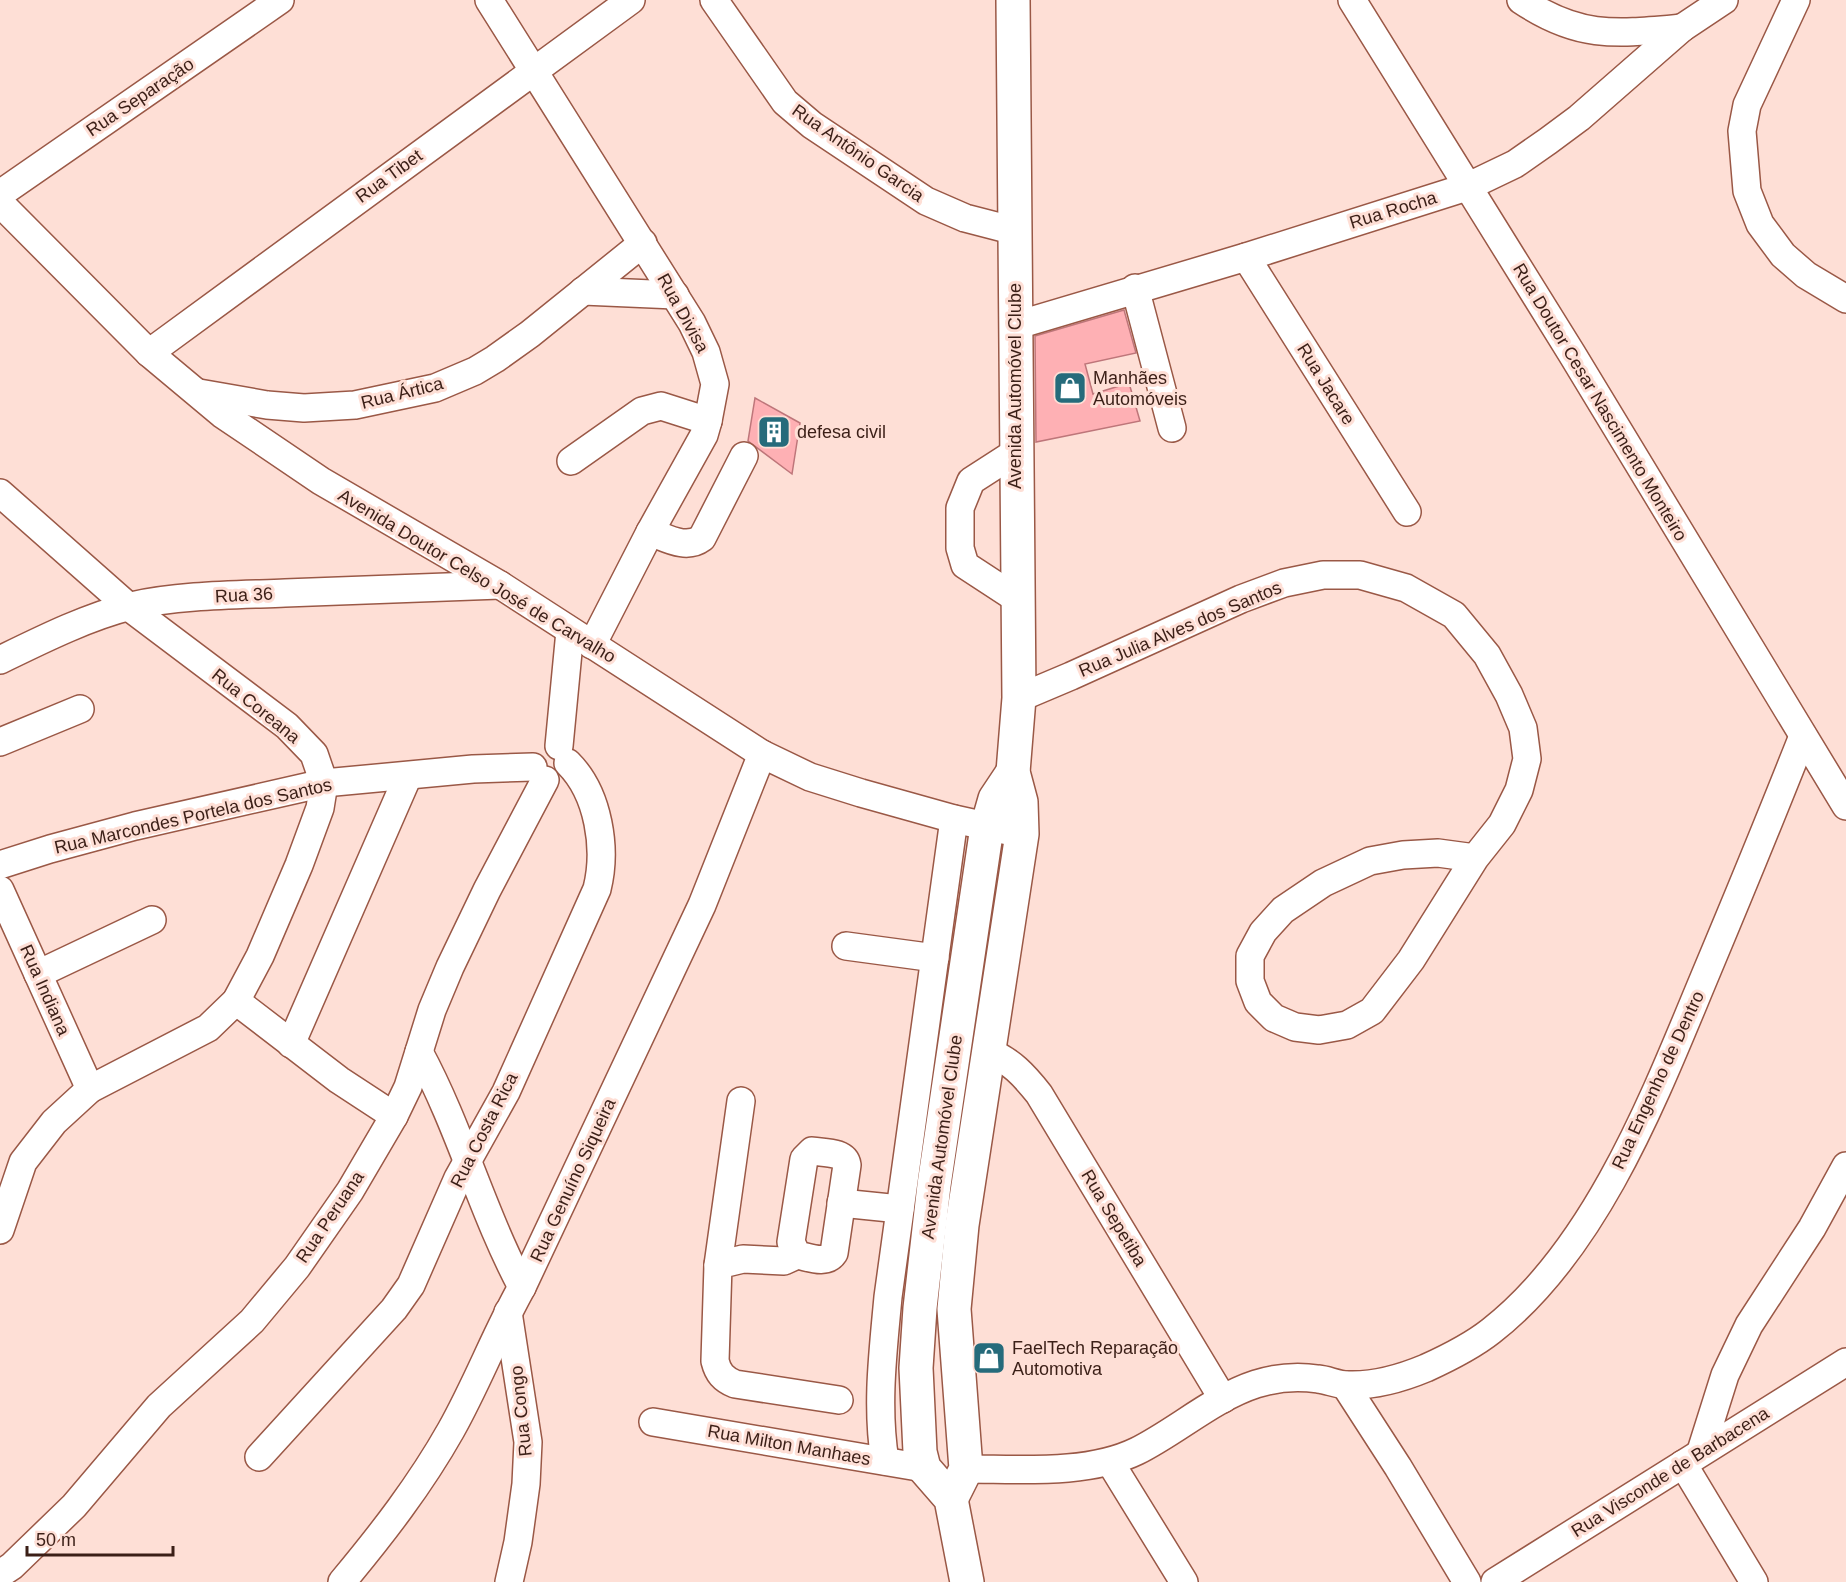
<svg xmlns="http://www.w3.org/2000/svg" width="1846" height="1582" font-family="Arial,sans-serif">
	<rect width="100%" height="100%" fill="#fedfd6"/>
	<g fill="#feb0b4" stroke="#be767a" stroke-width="1.5">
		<polygon points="1124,310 1136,353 1085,364 1093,394 1129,383 1140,421 1036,442 1035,336"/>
		<polygon points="755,398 800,423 792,474 748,441"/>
	</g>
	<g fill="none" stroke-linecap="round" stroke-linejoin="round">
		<g stroke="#9a5846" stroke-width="30">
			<g id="minor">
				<polyline points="489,0 692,323 706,352 715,384 708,421 704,435 650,532 592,645"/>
				<polyline points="714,0 785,102 812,125 926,201 965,218 1015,231"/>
				<polyline points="1352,0 1572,354 1846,806"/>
				<path d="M 1521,0 C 1579,39 1616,34 1682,28"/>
				<polyline points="1796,0 1747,105 1742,131 1747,191 1760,224 1783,255 1806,275 1846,299"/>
				<polyline points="0,194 280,0"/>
				<polyline points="0,203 149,353 222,414 321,481 500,585 762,754 810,777 861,793 954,819 1022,834"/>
				<polyline points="1246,257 1407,512"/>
				<polyline points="1135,288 1172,428"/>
				<polyline points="583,291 675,295"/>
				<polyline points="1014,326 1246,257 1467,187 1515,164 1548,141 1579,118 1682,28 1724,0"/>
				<polyline points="149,353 631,0"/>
				<polyline points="199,393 267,405 304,408 355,405 435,388 475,371 495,359 530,334 643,243"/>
				<polyline points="1016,452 971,481 960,508 960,548 965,565 1017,599"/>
				<polyline points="571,461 642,411 661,406 708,421"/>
				<polyline points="0,493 129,607 287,726 314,754 324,783 320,808 299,865 260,956 236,1001 208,1028 90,1089 54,1122 23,1162 0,1230"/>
				<path d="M 650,532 C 667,538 686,550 702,538 L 744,456"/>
				<path d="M 0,660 C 41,640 87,617 131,606 C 179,595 236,595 285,593 C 357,590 429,588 500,585"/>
				<polyline points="1019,698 1071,676 1241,599 1284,583 1323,575 1360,575 1406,588 1454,615 1487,655 1509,695 1523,728 1527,759 1519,790 1502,824 1475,858 1411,960 1372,1011 1347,1025 1319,1030 1295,1027 1274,1018 1258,1002 1250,981 1250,956 1263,932 1283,910 1323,883 1370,861 1403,855 1438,853 1475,858"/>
				<polyline points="0,742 80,709"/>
				<polyline points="559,746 570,631"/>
				<polyline points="0,865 50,849 135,826 324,783 473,769 533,767"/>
				<polyline points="0,890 90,1089"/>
				<polyline points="846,946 935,958"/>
				<polyline points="38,974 152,920"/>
				<polyline points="236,1001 339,1080 394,1116"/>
				<polyline points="291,1044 408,776"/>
				<path d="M 419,1052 C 460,1128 482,1212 522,1287"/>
				<path d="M 989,1052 C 1011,1061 1024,1075 1039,1094 L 1223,1399"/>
				<path d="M 812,1151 C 823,1153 845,1151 847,1165 L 834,1253 C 826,1265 809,1257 797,1255 L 791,1242 L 804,1159 Z"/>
				<polyline points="841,1203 900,1209"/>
				<path d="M 797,1255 L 784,1261 L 743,1259 L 718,1265 L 715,1361 C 718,1373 723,1379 735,1384 L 839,1400"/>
				<polyline points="718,1265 741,1101"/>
				<polyline points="508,1312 528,1442 526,1484 518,1542 509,1582"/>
				<polyline points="1345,1385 1398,1467 1467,1582"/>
				<polyline points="653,1422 924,1468"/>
				<polyline points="1701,1451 1725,1375 1749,1325 1812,1228 1846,1166"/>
				<path d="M 259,1457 L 394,1309 L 411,1285 L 458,1178 L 506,1092 L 597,889 C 607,849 599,794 568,763"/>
				<path d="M 885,1461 C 876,1406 883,1352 888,1297 L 954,819"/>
				<polyline points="1110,1462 1184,1582"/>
				<polyline points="1683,1464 1754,1582"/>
				<path d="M 966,1469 C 1020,1469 1088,1475 1137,1451 C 1177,1431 1213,1398 1256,1384 C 1275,1378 1298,1376 1318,1379 C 1328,1380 1338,1385 1348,1385 C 1375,1386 1402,1378 1426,1368 C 1448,1358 1472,1346 1491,1331 C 1596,1249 1654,1098 1704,978 C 1738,897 1771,817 1803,736"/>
				<polyline points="0,1574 12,1566 74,1506 159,1406 252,1321 297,1267 350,1191 394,1116 408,1087 432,1010 450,967 487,890 545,780"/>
				<path d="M 342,1582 C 382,1534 420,1485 451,1430 C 477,1384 496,1333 522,1287 L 702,905 L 762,754"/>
				<polyline points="1495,1582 1846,1362"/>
			</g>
		</g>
		<g stroke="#9a5846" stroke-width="36">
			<g id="major">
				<polyline points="951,1499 966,1469 954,1309 962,1225 1022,834 1021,802 1013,772 1019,698 1013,0"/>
				<polyline points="967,1582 951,1499 924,1468 920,1452 916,1368 920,1308 934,1185 987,827 995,799 1013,772"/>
			</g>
		</g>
		<use href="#minor" stroke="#fff" stroke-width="27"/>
		<use href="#major" stroke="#fff" stroke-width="33"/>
	</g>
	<defs>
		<g id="shop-square" transform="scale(1.725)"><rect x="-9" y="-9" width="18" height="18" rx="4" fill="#266b7b" stroke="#fedfd6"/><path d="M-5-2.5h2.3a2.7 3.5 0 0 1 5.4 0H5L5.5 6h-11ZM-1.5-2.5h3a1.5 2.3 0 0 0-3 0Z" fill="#fff"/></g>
		<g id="building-square" transform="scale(1.725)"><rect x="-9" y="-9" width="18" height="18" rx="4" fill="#266b7b" stroke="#fedfd6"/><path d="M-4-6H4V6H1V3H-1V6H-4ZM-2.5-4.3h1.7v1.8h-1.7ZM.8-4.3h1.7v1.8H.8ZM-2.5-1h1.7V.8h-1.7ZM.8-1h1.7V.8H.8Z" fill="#fff"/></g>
	</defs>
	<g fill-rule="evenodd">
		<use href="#shop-square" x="1070" y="388"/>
		<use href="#building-square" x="774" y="432"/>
		<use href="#shop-square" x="989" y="1358"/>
	</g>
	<g text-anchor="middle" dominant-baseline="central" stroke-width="6" stroke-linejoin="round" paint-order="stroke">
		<g font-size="18" fill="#3b1f17" stroke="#fedfd6">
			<text transform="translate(140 97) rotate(-34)">Rua Separação</text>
			<text transform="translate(858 153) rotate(35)">Rua Antônio Garcia</text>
			<text transform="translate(389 176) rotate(-36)">Rua Tibet</text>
			<text transform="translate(1393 210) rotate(-17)">Rua Rocha</text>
			<text transform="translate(683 313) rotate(61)">Rua Divisa</text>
			<text transform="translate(1326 384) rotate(58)">Rua Jacare</text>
			<text transform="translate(1015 386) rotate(-90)">Avenida Automóvel Clube</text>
			<text transform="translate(402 393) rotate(-14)">Rua Ártica</text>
			<text transform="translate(1600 402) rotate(59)">Rua Doutor Cesar Nascimento Monteiro</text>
			<text transform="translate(477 576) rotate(31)">Avenida Doutor Celso José de Carvalho</text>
			<text transform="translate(244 595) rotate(-3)">Rua 36</text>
			<text transform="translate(1180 629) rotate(-23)">Rua Julia Alves dos Santos</text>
			<text transform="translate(256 706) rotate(39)">Rua Coreana</text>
			<text transform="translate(193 816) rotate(-13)">Rua Marcondes Portela dos Santos</text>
			<text transform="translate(45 990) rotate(66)">Rua Indiana</text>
			<text transform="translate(1658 1080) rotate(-65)">Rua Engenho de Dentro</text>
			<text transform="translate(484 1130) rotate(-63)">Rua Costa Rica</text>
			<text transform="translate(942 1137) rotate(-82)">Avenida Automóvel Clube</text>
			<text transform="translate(573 1180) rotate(-65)">Rua Genuíno Siqueira</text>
			<text transform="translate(330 1217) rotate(-56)">Rua Peruana</text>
			<text transform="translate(1114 1218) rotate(59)">Rua Sepetiba</text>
			<text transform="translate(521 1411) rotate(-96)">Rua Congo</text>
			<text transform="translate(789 1445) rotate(10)">Rua Milton Manhaes</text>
			<text transform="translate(1670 1472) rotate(-32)">Rua Visconde de Barbacena</text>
		</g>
		<g font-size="18" fill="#3b1f17" stroke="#fedfd6" text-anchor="start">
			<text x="1093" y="378">Manhães<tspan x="1093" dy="21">Automóveis</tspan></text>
			<text x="797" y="432">defesa civil</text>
			<text x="1012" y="1348">FaelTech Reparação<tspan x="1012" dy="21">Automotiva</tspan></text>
		</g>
	</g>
	<path d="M27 1546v9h146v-9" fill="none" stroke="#3b1f17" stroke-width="3"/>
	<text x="36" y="1546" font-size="18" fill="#3b1f17" stroke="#fedfd6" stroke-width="4.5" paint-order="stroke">50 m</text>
</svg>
